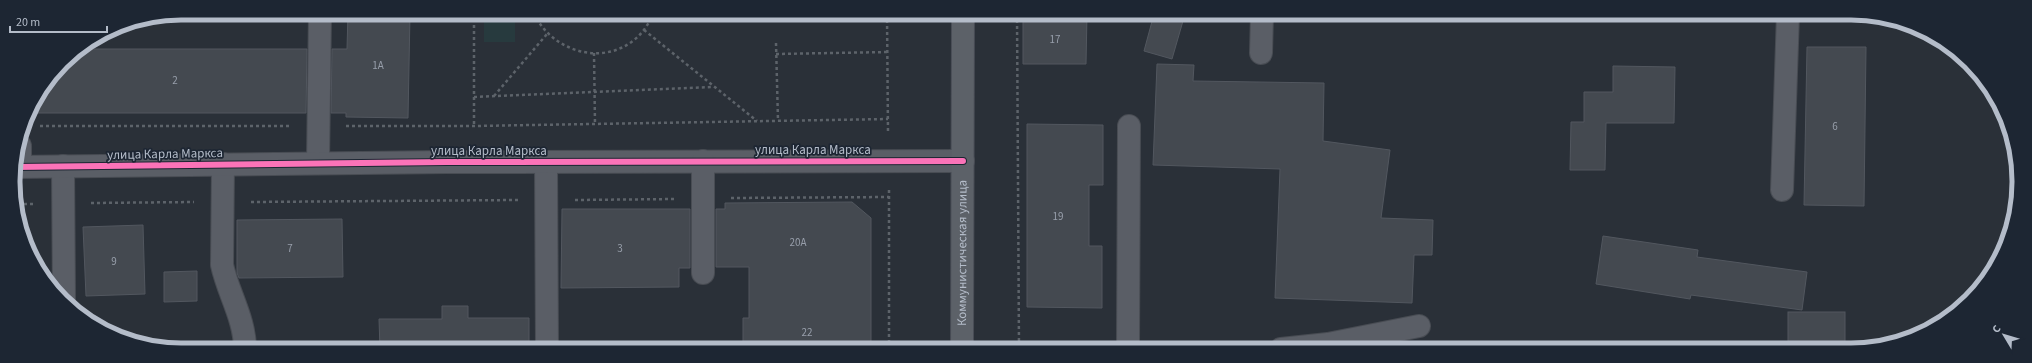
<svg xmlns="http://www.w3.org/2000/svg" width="2032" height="363" font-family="'Source Sans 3',sans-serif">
	<rect width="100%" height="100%" fill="#2a3038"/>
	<rect fill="#273a3e" x="484" y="13" width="31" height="29"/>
	<g fill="#444950" stroke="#52575f">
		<polygon points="348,13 410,13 408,118 346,117 346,113 331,113 332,49 347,49"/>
		<polygon points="1023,14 1087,14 1086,64 1023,64"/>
		<polygon points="1154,14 1185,14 1172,59 1144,51"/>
		<polygon points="1807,47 1866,47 1864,206 1804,205"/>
		<polygon points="82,49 307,49 306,113 29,113 30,107 63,62"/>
		<polygon points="1157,64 1194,65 1193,81 1324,83 1323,141 1390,150 1381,218 1433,220 1432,255 1414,255 1412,303 1275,298 1280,169 1153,165"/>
		<polygon points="1613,66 1675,67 1674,123 1606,123 1605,170 1570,170 1571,122 1584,122 1584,92 1613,92"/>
		<polygon points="1027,124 1103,125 1103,185 1089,185 1089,246 1102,246 1102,308 1027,307"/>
		<polygon points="852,202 871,218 871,349 743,349 743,318 749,318 749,267 716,267 716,209 725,209 725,203"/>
		<polygon points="562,209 690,209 690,268 679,268 679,287 561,288"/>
		<polygon points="342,219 343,277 239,278 237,273 237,220"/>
		<polygon points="143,225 145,294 86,296 83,227"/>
		<polygon points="1603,236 1698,250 1697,257 1807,272 1802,310 1691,295 1690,299 1596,284"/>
		<polygon points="197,271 197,301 164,302 164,272"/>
		<polygon points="442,306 468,306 468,318 529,318 529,349 380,349 379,319 442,319"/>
		<rect x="1788" y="312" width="57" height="38"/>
	</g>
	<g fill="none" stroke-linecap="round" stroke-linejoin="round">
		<g stroke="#484c53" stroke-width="24">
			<g id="minor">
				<polyline points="1261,53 1262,14"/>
				<polyline points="546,162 547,349"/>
				<polyline points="318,163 320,13"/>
				<path d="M 223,164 L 222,265 C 228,293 245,319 245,349"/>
				<polyline points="63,166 64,300"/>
				<polyline points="14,167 447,162 963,161"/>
				<polyline points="20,167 20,146"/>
				<polyline points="1782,190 1788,14"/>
				<polyline points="703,273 703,161"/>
				<polyline points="1128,349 1129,126"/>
				<polyline points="1281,349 1328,344 1419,326"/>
			</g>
		</g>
		<g stroke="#484c55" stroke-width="24">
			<g id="major">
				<path id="s1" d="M 962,349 L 963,14"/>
			</g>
		</g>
		<g stroke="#5d636a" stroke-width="2.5" stroke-dasharray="3 3" stroke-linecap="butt">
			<polyline points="474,13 474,126"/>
			<path d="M 534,13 C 550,50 601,67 634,40 C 643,33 649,23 654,13"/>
			<polyline points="887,14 888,133"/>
			<polyline points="1017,14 1019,349"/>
			<polyline points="644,30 757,121"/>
			<polyline points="776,43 778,121"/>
			<polyline points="594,53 595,124"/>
			<polyline points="776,54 888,52"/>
			<polyline points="494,96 547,34"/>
			<polyline points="474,97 713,87"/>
			<polyline points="40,126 291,126"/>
			<polyline points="346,126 474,126 888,119"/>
			<polyline points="889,190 889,349"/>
			<polyline points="731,198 889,197"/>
			<polyline points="575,200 676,199"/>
			<polyline points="251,202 518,200"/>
			<polyline points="91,203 194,202"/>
			<polyline points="18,204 36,204"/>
		</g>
		<use href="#minor" stroke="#5a5e66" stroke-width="22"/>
		<use href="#major" stroke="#5c6168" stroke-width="22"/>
		<g stroke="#1d2633" stroke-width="8">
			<polyline id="cycleway" points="14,167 447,162 963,161"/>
		</g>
		<use href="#cycleway" stroke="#fb73b8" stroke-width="6"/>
	</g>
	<g text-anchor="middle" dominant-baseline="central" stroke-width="3.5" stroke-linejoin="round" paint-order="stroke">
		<g font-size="11" fill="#989fab">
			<text x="1055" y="39">17</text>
			<text x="378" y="65">1А</text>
			<text x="175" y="80">2</text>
			<text x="1835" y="126">6</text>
			<text x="1058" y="216">19</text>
			<text x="798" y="242">20А</text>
			<text x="290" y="248">7</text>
			<text x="620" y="248">3</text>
			<text x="114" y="261">9</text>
			<text x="807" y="332">22</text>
		</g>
		<g font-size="13" fill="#b4bcc9" stroke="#1d2633">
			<text x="813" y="150">улица Карла Маркса</text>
			<text x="489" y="151">улица Карла Маркса</text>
			<text transform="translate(165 154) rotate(-1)">улица Карла Маркса</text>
			<text stroke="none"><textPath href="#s1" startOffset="96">Коммунистическая улица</textPath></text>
		</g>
	</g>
	<path d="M0 0H2032V363H0ZM181 20H1851A161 161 0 0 1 2012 181V182A161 161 0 0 1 1851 343H181A161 161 0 0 1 20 182V181A161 161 0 0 1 181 20Z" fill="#1d2633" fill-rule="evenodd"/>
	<path fill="none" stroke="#b4bcc9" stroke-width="5" d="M181 20H1851A161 161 0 0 1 2012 181V182A161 161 0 0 1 1851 343H181A161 161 0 0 1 20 182V181A161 161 0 0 1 181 20Z"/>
	<g transform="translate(2004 335) rotate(308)" stroke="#1d2633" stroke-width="3" paint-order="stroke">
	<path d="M0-3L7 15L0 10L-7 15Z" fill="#b4bcc9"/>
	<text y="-6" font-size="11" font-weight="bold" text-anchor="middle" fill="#b4bcc9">С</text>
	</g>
	<path d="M10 26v6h97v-6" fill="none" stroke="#b4bcc9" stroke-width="2"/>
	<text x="16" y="26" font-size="12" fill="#b4bcc9" stroke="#1d2633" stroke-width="3" paint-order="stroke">20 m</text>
</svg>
